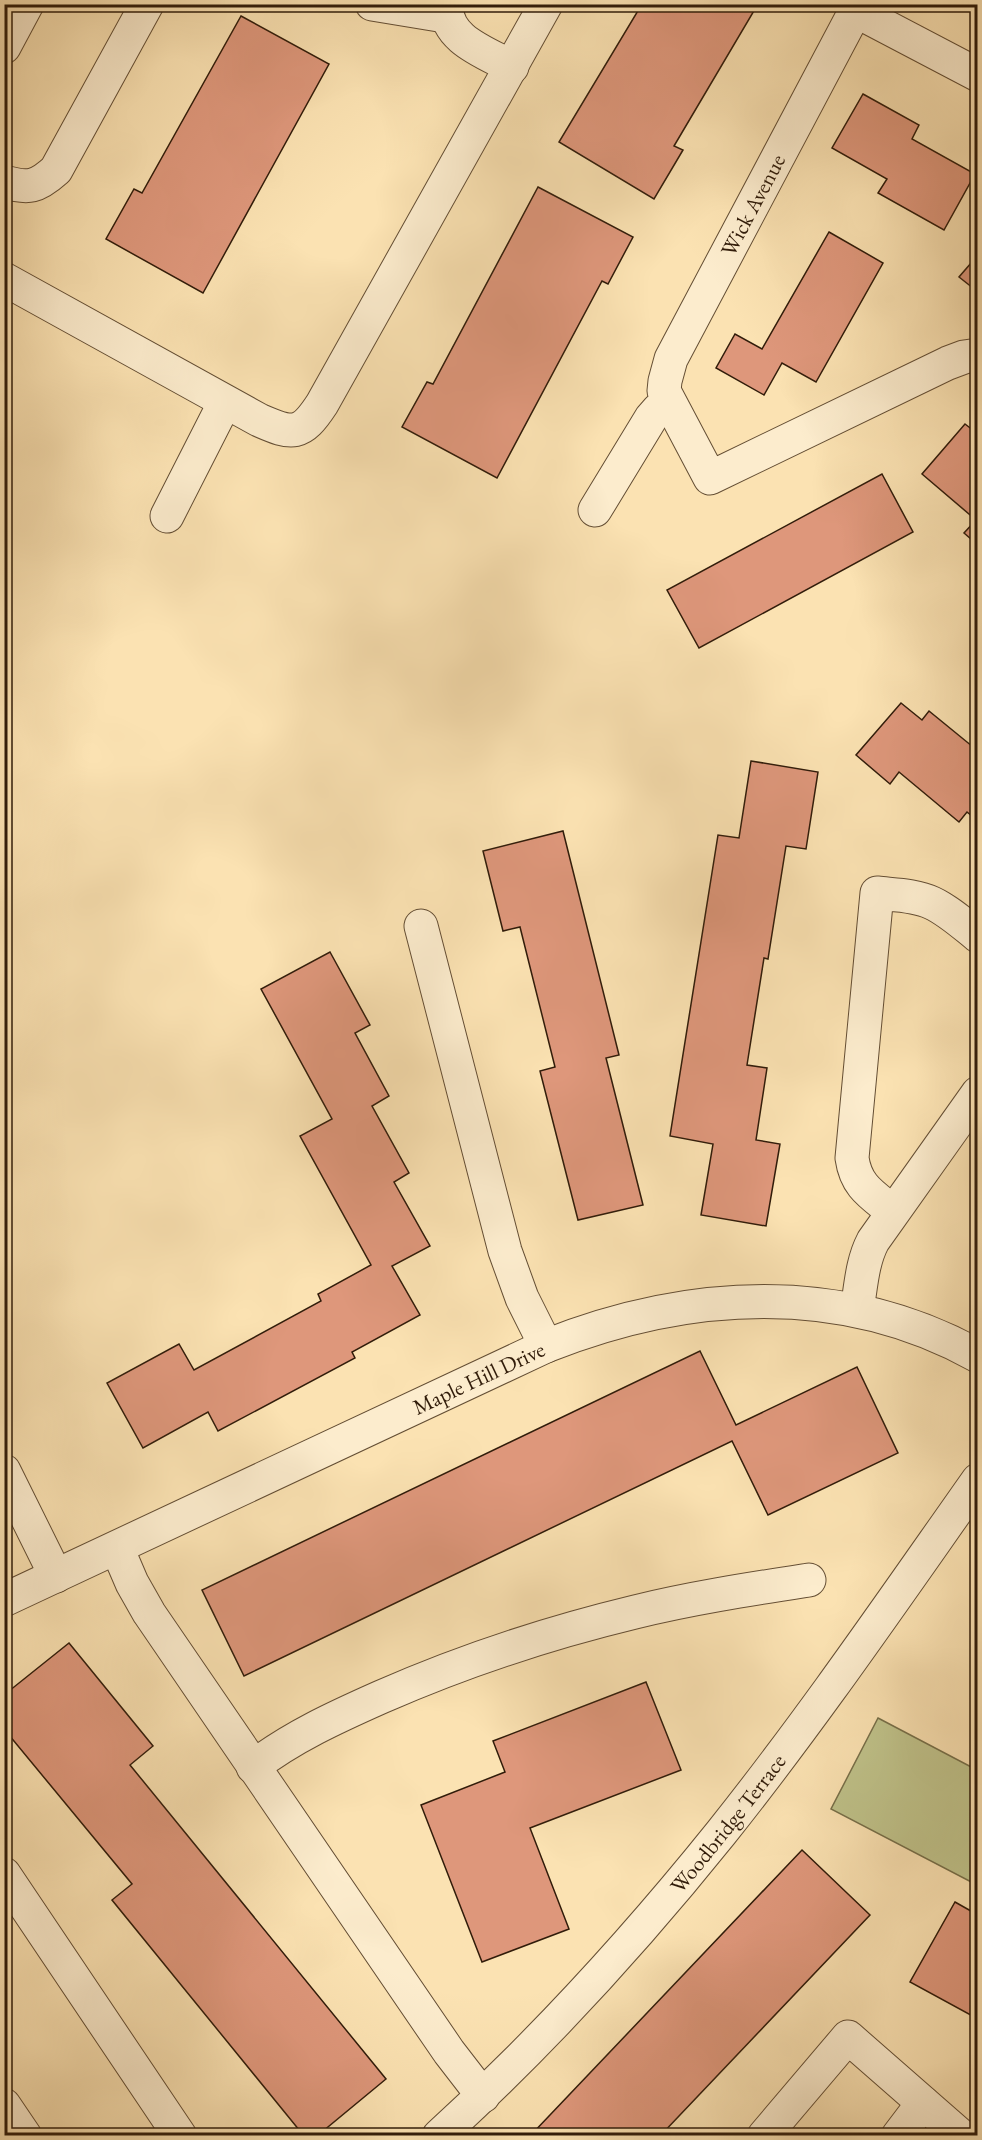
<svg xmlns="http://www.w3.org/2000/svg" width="982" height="2140" font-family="'EB Garamond',serif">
	<rect width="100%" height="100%" fill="#fbe2b2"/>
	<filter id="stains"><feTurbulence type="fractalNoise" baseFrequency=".00333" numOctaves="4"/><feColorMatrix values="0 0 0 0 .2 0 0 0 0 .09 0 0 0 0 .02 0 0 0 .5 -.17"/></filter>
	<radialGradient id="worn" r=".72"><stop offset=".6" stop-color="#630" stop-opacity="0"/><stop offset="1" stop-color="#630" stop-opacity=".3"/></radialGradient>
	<polygon fill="#c0c38b" stroke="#78704a" stroke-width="1.5" points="878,1718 977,1770 977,1885 831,1809"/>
	<g fill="#de977b" stroke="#311c0a" stroke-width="1.5">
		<polygon points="642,4 758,4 674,146 683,150 654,199 559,142"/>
		<polygon points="241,16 329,64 203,293 106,239 134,189 142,193"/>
		<polygon points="863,94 919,125 912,139 975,174 944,230 878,193 887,179 832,148"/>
		<polygon points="538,187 633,237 608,284 602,281 497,478 402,427 427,382 433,384"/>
		<polygon points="829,232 883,263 816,382 782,363 764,395 716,368 735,334 762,349"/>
		<polygon points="978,255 978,292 959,277"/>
		<polygon points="965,424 978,434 978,545 964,533 976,520 922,474"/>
		<polygon points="882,474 913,532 699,648 667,590"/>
		<polygon points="901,703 922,720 929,711 978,751 978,821 967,812 959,822 899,772 890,784 856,755"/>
		<polygon points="751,761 818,772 806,849 786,846 768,959 764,958 747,1065 767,1068 756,1140 780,1144 766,1226 701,1215 713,1144 670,1136 718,835 739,838"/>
		<polygon points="563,831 619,1055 606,1058 643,1205 578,1220 540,1071 555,1067 520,927 503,931 483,851"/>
		<polygon points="330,952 370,1025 355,1033 389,1096 372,1106 409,1173 394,1182 430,1246 392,1266 420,1315 352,1352 355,1358 218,1431 208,1412 143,1448 107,1383 179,1344 194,1370 321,1301 318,1294 371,1265 300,1136 332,1119 261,989"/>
		<polygon points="700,1351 736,1425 857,1367 898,1453 768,1515 732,1441 244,1676 202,1590"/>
		<polygon points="69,1643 153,1746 130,1765 386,2079 317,2136 304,2136 112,1900 132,1884 4,1729 4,1695"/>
		<polygon points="646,1682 681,1770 530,1828 569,1929 482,1962 421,1805 505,1772 493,1741"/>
		<polygon points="802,1850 870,1915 660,2136 530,2136"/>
		<polygon points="955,1902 978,1915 978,2019 910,1982"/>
	</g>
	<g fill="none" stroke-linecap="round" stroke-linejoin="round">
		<g stroke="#644e34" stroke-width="35">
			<g id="minor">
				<polyline points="372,4 445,16"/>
				<path d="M 447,4 C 443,39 487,53 512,67"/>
				<polyline points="859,4 671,359 665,381 664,391 710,478 948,363 964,357 978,355"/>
				<polyline points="856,11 978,75"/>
				<polyline points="4,47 27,4"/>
				<path d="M 4,182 C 29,189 37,187 56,170 L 147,4"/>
				<path d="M 4,279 L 259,420 C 293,435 301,436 322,404 L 546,4"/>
				<polyline points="595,510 651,418 658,410 669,403"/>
				<polyline points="167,516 225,402"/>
				<polyline points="421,926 505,1251 522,1298 546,1346"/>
				<path d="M 892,1211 C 871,1194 856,1186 852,1158 L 877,893 C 894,895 915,895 932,903 C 949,911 963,924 978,936"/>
				<path d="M 857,1310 C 861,1286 862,1262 873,1241 L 978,1093"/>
				<polyline points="4,1471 56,1576"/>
				<polyline points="117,1548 132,1583 149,1613 449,2052 483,2096"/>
				<path id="s1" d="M 4,1600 L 546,1346 C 687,1290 842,1280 978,1356"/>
				<path d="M 253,1767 C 292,1737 336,1717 381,1697 C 463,1661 548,1633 635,1612 C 692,1598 751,1589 809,1580"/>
				<polyline points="4,1874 180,2136"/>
				<polyline points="4,2105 25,2136"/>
				<path id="s2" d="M 439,2136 C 541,2043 635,1940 721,1833 C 812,1719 894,1599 978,1480"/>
				<polyline points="764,2136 848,2037 961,2136"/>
				<polyline points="898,2136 923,2103"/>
			</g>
		</g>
		<use href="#minor" stroke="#fceccd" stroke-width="33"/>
	</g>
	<g text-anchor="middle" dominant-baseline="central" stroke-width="6" stroke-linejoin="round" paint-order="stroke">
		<g font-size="22" fill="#311c0a" stroke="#fceccd">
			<text transform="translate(753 205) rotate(-62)">Wick Avenue</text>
			<text stroke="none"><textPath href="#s1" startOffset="524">Maple Hill Drive</textPath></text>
			<text stroke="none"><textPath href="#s2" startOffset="426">Woodbridge Terrace</textPath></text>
		</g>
	</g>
	<rect width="982" height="2140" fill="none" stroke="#fbe2b2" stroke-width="24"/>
	<rect x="6" y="6" width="970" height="2128" fill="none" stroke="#311c0a" stroke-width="3"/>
	<rect x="12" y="12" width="958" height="2116" fill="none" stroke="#311c0a" stroke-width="1.5"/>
	<rect width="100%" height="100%" filter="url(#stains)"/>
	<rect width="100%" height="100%" fill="url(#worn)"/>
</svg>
